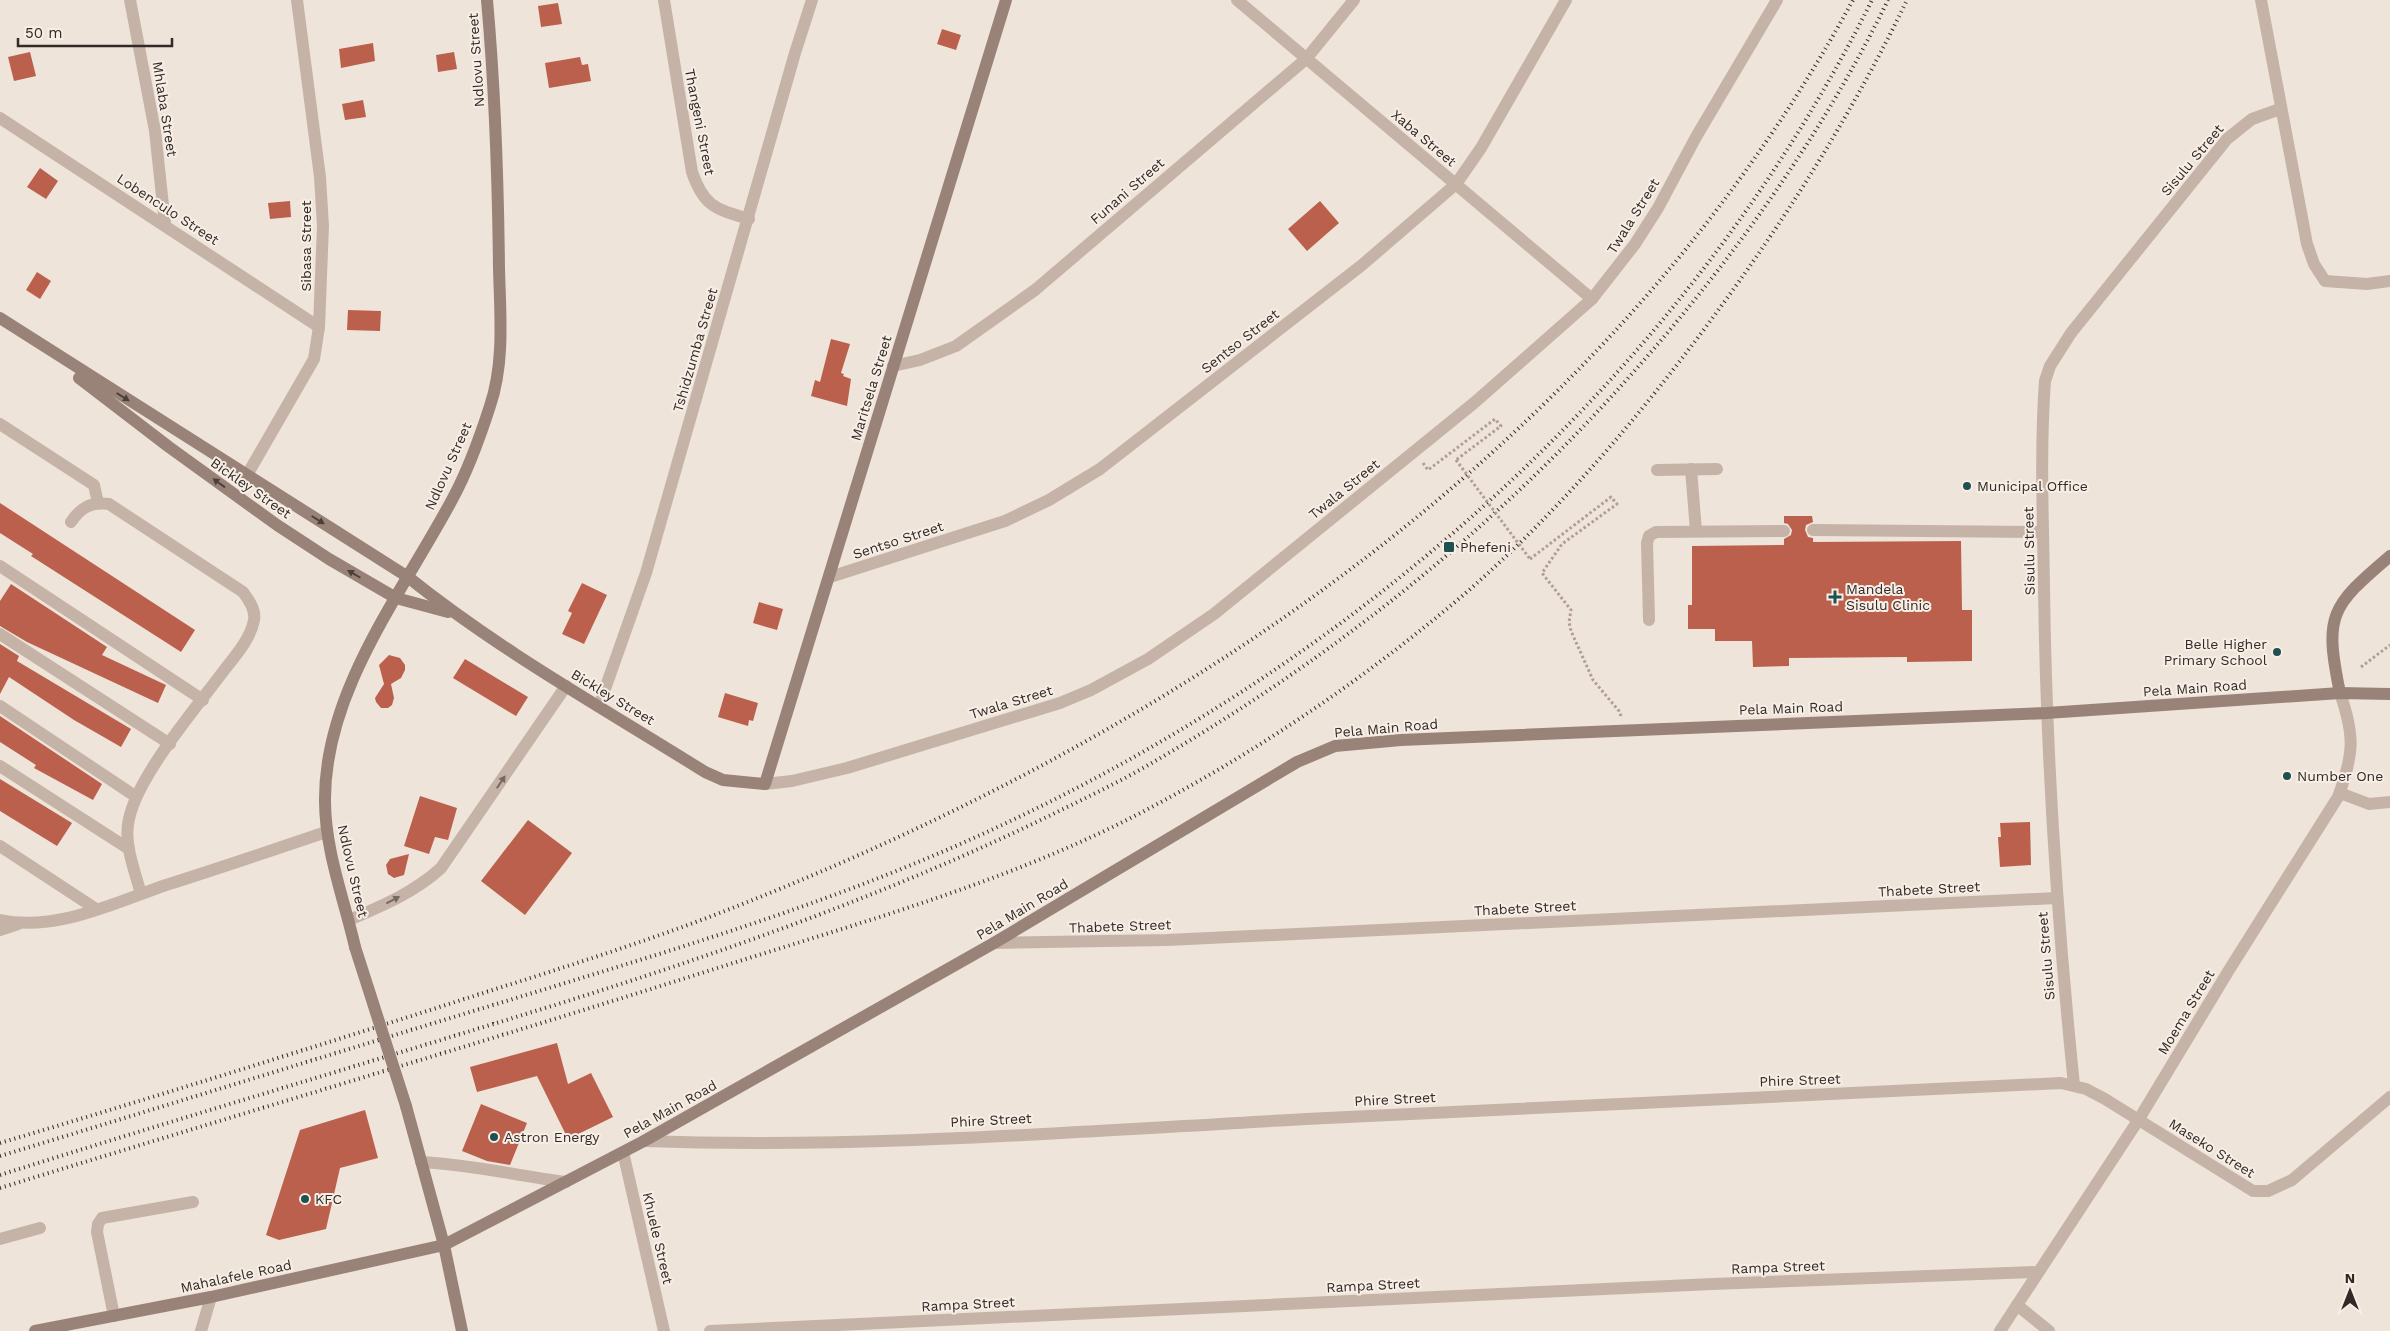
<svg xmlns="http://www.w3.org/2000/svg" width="2390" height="1331" font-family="'Work Sans',sans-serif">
	<rect width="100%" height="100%" fill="#efe4da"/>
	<g fill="#bb604c">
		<polygon points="558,3 562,24 541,27 538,6"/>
		<polygon points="942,29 961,35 956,50 937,44"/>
		<polygon points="373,43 375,61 341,68 339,49"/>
		<polygon points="30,52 36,76 14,81 8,57"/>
		<polygon points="454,52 457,69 438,72 436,55"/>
		<polygon points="580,57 582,65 588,64 591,81 549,88 545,63"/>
		<polygon points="363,100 366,117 345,120 342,104"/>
		<polygon points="40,168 58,181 46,199 27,187"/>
		<polygon points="290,201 291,217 270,219 268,203"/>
		<polygon points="1320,201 1339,223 1307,251 1288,229"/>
		<polygon points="37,272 51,281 40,299 26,290"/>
		<polygon points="348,310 381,311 380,331 347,330"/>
		<polygon points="831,339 850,344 841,373 844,374 843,376 851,379 847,406 811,396 815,380 820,382"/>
		<polygon points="0,503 195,630 181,652 31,556 33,554 0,533"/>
		<polygon points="1784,516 1812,516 1813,522 1806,525 1805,530 1808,537 1813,538 1813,542 1961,541 1962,610 1972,610 1972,661 1907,662 1907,657 1789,658 1789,666 1753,667 1752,641 1715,641 1715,629 1688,629 1688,605 1692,605 1692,546 1784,545 1784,539 1791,535 1792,530 1788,524 1784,523"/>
		<polygon points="582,583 607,595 584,644 562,634 572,613 568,611"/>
		<polygon points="11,584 107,647 102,655 166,685 158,703 27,642 0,626 0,601"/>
		<polygon points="759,602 783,609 777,630 753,623"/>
		<polygon points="0,644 19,656 17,661 131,729 121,747 74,720 9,677 0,694"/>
		<polygon points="389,655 400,658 405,665 405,670 401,678 391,684 394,698 392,705 388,708 381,708 376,702 375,698 384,684 379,665"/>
		<polygon points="465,659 528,697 516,716 453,678"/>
		<polygon points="725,693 758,703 753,721 749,720 748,726 718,717"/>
		<polygon points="0,716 102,784 93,800 34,768 36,765 0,742"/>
		<polygon points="0,779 72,823 57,846 0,811"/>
		<polygon points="420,796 457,808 448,840 435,837 429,854 404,846"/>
		<polygon points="528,820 572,853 525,915 481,881"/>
		<polygon points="2030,822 2031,865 2000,867 1998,837 2001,837 2000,823"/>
		<polygon points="409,854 404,875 394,878 388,874 386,865 390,859"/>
		<polygon points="557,1043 568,1084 591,1073 613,1117 568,1139 537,1076 477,1092 470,1067"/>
		<polygon points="481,1104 527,1123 510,1165 487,1161 462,1151"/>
		<polygon points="365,1110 378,1158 340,1168 326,1229 279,1240 266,1235 300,1130"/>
	</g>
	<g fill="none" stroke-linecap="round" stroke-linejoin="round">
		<g stroke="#b19d91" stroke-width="3" stroke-dasharray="2.5 2.5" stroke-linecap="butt">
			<polyline points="1423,463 1428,470 1495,419 1501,426 1456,460"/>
			<polyline points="1530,559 1611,497 1617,504 1562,544 1542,573 1571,610 1569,622 1571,631 1593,680 1619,711 1621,716"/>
			<polyline points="2361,667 2390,645"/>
		</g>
		<g stroke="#c6b3a7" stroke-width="12">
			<polyline points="1691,469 1696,531"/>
			<polyline points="1657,470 1717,469"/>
			<polyline points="1813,530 2043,532"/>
			<polyline points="0,566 203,700"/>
			<polyline points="1649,620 1647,543 1649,536 1656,532 1784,531"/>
			<polyline points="0,634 170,744"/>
			<polyline points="0,706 135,796"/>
			<polyline points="0,766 129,849"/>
			<polyline points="2340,793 2369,804 2390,802"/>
			<polyline points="0,846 96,909"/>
			<polyline points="0,930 18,924"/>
			<path d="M 421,1162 C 469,1164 518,1176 566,1182"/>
			<polyline points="0,1239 40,1228"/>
			<polyline points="2017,1305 2049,1331"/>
			<polyline points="114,1316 97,1232 98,1224 102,1218 193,1202"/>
		</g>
		<g stroke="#c6b3a7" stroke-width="12">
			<polyline points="130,0 155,131 165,224"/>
			<path d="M 664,0 L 692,172 C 704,207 716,209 749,219"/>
			<polyline points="1237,0 1592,299"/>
			<polyline points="2261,0 2307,244 2314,264 2325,281 2367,284 2390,281"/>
			<polyline points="0,118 319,327"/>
			<polyline points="893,366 920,360 956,346 1035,290 1306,59 1354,0"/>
			<polyline points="0,424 94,485 98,503"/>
			<polyline points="247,475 314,359 319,327 323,226 320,177 297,0"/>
			<path d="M 71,522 C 81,507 91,502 109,504 L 243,592 C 249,600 256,610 254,620 C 251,638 236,655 225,669 C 197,707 138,775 129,819 C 123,843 135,871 141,894"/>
			<polyline points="830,577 1005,521 1049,500 1100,469 1362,265 1456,184 1481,148 1566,0"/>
			<polyline points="599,706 646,573 795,53 812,0"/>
			<polyline points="765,784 792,781 847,768 1060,703 1091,690 1148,659 1214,614 1474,403 1592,299 1635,244 1658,208 1696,137 1777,0"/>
			<path d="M 0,920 C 56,932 114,903 166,885 C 220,868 273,850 326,832"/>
			<path d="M 349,920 C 382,906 415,892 441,868 L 566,686"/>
			<polyline points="994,943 1167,940 2056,898"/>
			<path d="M 2074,1085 C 2057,919 2046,753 2044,586 C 2043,518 2040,449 2045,381 L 2050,366 L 2071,333 L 2227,139 L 2252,119 L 2280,109"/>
			<path d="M 644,1141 C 864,1149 1086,1131 1306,1119 C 1557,1105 1809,1095 2061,1083 L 2086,1089 L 2105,1099 L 2253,1191 L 2268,1191 L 2292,1180 L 2390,1097"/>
			<polyline points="623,1152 664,1331"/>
			<polyline points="201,1331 211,1297"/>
			<polyline points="710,1331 1712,1284 2037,1272"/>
			<path d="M 2000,1331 L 2139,1119 L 2229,970 L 2338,797 C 2354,754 2355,736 2340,693"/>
		</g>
		<g stroke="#998379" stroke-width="12">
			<path d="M 0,318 L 408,577 C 500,651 605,709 705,772 L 723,780 L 765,784 L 1006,0"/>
			<polyline points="79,378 169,447 277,525 329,559 396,598 448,612"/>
			<path d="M 2340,693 C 2324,615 2330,607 2390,556"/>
			<path d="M 355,947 C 344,899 325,850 325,801 C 324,691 403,592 453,498 C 467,472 481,434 490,406 C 505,362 500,313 499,268 C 498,178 495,89 487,0"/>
			<polyline points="406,1106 444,1245 462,1331"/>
			<polyline points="35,1331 211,1297 444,1245 644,1141 994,943 1297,762 1335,746 1401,740 2047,713 2340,693 2390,694"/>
		</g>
		<g stroke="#332a27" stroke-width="4" stroke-dasharray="1 4" stroke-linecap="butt">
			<path d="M 0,1143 C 151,1098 302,1051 452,1003 C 548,972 645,943 740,905 C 1192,726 1616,436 1853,0"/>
			<path d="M 0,1156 C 168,1105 335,1053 503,1002 C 656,955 811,910 958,845 C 1344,675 1682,381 1872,0"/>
			<path d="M 0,1175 C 180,1118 361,1065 542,1009 C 719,954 893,893 1059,811 C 1094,794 1129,777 1162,757 C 1329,659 1480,540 1611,397 C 1719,279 1818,144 1888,0"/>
			<path d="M 0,1188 C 243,1113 488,1041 730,964 C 872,919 1016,879 1148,809 C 1263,748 1370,675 1468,591 C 1565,506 1649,405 1725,301 C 1794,206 1856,106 1907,0"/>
		</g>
		<polyline stroke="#b19d91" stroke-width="3" stroke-dasharray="2.5 2.5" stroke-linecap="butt" points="1456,460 1530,559"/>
		<polyline stroke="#998379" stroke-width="12" points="355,947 406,1106"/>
	</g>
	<defs><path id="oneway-solid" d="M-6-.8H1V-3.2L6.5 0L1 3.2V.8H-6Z" transform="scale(1.25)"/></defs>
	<g fill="#4c403c">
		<use href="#oneway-solid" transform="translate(123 397) rotate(32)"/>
		<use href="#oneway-solid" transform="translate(219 483) rotate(-144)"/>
		<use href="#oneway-solid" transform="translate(318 520) rotate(32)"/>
		<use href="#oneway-solid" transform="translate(354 574) rotate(-150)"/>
	</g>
	<g fill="#756861">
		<use href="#oneway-solid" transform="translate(501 782) rotate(-56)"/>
		<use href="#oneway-solid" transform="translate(393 900) rotate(-27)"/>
	</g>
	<g fill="#205050" stroke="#f7eee6" stroke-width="2">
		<circle cx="1967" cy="486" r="5"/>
		<rect x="1443" y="541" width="12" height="12" rx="2.5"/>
		<path d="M1832.5 589.5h5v5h5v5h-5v5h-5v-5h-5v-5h5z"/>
		<circle cx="2277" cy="652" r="5"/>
		<circle cx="2287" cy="776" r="5"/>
		<circle cx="494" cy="1137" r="5"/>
		<circle cx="305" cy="1199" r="5"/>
	</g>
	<g text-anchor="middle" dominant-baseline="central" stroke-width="4" stroke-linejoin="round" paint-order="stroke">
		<g font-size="14" fill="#332a27" stroke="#f7eee6">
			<text transform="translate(476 60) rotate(-94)">Ndlovu Street</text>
			<text transform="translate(165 109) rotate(81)">Mhlaba Street</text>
			<text transform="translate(700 122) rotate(79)">Thangeni Street</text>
			<text transform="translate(1424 138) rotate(40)">Xaba Street</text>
			<text transform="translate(2192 160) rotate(-50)">Sisulu Street</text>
			<text transform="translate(1127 191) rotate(-41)">Funani Street</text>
			<text transform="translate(168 209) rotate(33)">Lobenculo Street</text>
			<text transform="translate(1633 216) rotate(-58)">Twala Street</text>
			<text transform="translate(306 246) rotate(-90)">Sibasa Street</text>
			<text transform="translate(1240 341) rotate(-38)">Sentso Street</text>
			<text transform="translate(695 350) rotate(-74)">Tshidzumba Street</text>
			<text transform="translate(871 388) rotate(-73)">Maritsela Street</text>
			<text transform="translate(448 466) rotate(-66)">Ndlovu Street</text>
			<text transform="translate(251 488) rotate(35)">Bickley Street</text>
			<text transform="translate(1344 489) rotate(-39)">Twala Street</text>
			<text transform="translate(898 540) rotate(-18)">Sentso Street</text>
			<text transform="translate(2029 551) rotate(-91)">Sisulu Street</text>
			<text transform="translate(2195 688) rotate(-4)">Pela Main Road</text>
			<text transform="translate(613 697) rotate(31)">Bickley Street</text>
			<text transform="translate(1011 702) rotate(-17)">Twala Street</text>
			<text transform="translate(1791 708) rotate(-2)">Pela Main Road</text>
			<text transform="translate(1386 728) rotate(-5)">Pela Main Road</text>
			<text transform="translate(353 871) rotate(77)">Ndlovu Street</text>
			<text transform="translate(1929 889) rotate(-3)">Thabete Street</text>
			<text transform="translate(1525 908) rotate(-3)">Thabete Street</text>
			<text transform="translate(1022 909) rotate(-31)">Pela Main Road</text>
			<text transform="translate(1120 926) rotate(-2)">Thabete Street</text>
			<text transform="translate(2046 956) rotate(-95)">Sisulu Street</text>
			<text transform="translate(2186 1012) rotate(-59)">Moema Street</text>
			<text transform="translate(1800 1080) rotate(-2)">Phire Street</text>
			<text transform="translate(1395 1099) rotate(-3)">Phire Street</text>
			<text transform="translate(670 1109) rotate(-29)">Pela Main Road</text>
			<text transform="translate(991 1120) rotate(-3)">Phire Street</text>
			<text transform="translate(2212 1148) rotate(32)">Maseko Street</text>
			<text transform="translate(658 1238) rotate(77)">Khuele Street</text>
			<text transform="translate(1778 1267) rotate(-2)">Rampa Street</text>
			<text transform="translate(236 1276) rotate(-12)">Mahalafele Road</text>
			<text transform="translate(1373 1285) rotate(-3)">Rampa Street</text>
			<text transform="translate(968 1304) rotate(-3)">Rampa Street</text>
		</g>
		<g font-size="14" fill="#332a27" stroke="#f7eee6" text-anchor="start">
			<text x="1977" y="486">Municipal Office</text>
			<text x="1460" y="547">Phefeni</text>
			<text x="1846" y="589">Mandela<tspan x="1846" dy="16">Sisulu Clinic</tspan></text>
			<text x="2267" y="644" text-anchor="end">Belle Higher<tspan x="2267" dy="16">Primary School</tspan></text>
			<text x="2297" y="776">Number One</text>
			<text x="504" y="1137">Astron Energy</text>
			<text x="315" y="1199">KFC</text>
		</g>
	</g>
	<g transform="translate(2350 1291)" stroke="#f7eee6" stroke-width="4" paint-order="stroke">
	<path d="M0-4L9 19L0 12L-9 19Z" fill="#332a27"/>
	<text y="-8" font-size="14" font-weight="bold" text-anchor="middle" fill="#332a27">N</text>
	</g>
	<path d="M18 38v8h154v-8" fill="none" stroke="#332a27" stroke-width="2.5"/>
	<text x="25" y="38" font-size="15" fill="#332a27" stroke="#f7eee6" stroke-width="4" paint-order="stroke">50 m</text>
</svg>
